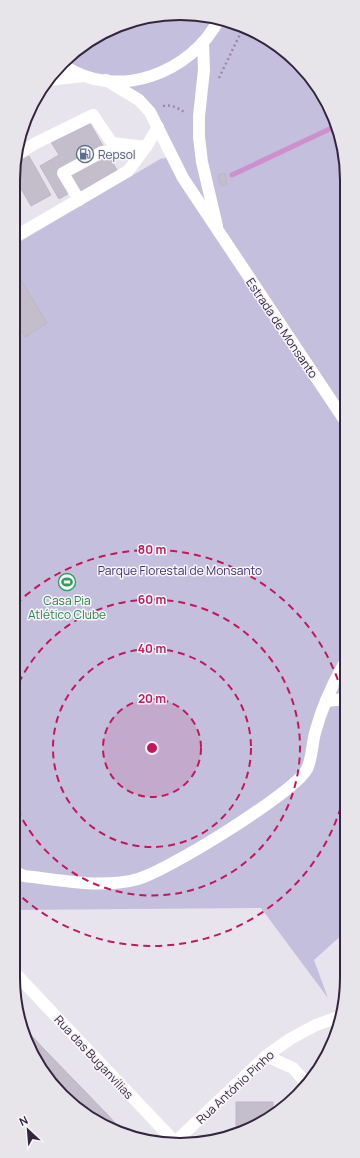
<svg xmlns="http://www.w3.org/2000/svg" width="360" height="1158" font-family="Manrope,sans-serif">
	<rect width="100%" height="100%" fill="#e8e4ed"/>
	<polygon fill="#c3bfdd" points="148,16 213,16 263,35 298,62 330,106 346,158 344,933 314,960 328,998 261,908 13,910 16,244 162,158 163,159 172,154 139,94 62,67 87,41"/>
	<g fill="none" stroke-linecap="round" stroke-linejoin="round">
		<polyline stroke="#ce90cd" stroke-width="5" points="232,175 336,126"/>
	</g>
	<g fill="#c4bdcb" stroke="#beb7c6">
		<polygon points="88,120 117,170 80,192 78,188 59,199 40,166 59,155 51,142"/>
		<polygon points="29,156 51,195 31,206 16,180 16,163"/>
		<polygon points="225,173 227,185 221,186 218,175"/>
		<polygon points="16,272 47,323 25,337 16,321"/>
		<polygon points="23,1026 43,1048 34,1056 26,1042"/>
		<polygon points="43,1048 74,1080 61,1093 55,1088 34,1056"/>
		<polygon points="74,1080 106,1113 97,1121 61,1093"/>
		<polygon points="236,1102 273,1102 273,1115 236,1133"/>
		<polygon points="106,1113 125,1134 106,1128 97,1121"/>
	</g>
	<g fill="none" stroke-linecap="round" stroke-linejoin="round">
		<g stroke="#9d87af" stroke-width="2.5" stroke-dasharray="2 3" stroke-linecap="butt">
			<polyline points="219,78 243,28"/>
			<path d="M 163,106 C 171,104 178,108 186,113"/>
		</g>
		<g stroke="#fff" stroke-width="12">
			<polyline points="203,44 204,70 199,116 199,137 202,162 217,226"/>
			<path d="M 63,65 C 116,102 192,73 219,19"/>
			<polyline points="48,80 84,76"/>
			<polyline points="106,80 139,100 150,112 183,178 345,421"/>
			<polyline points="16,155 36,143 93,115 112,143 146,147 158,127"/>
			<polyline points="79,200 63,173 102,152 129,149"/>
			<polyline points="16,236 128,171 146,147"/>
			<polyline points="327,701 344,699"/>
			<path d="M 13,871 L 24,876 C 61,880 102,889 138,879 C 167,871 294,793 307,769 C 312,759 312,744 315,733 C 321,710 332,685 344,664"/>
			<polyline points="13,971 175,1142"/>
			<polyline points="266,1056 293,1068 307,1084"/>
			<polyline points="313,1077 324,1059"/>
			<polyline points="175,1142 266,1056 290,1039 316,1025 341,1016"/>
		</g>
	</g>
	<circle cx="152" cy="748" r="49" fill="#c2185b" fill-opacity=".12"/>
	<g fill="none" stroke="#c2185b" stroke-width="2" stroke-dasharray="7 5">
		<circle cx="152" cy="748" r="49"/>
		<circle cx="152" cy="748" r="99"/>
		<path d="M14 694A148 148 0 1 1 14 801"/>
		<path d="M344 796A198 198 0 0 1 14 890M16 604A198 198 0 0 1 344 700"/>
	</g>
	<defs>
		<g id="fuel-ring" transform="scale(0.9)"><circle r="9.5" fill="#f7f5f9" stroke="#5c6f8a" stroke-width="1.5"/><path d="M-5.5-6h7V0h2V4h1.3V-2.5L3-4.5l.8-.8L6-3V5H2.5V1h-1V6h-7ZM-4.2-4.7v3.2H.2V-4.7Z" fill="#5c6f8a"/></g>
		<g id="stadium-ring" transform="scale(0.9)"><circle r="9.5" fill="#f7f5f9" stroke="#2e9e5b" stroke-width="1.5"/><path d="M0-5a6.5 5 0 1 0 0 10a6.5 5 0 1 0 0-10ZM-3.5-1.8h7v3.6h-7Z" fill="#2e9e5b"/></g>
	</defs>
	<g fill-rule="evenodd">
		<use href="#fuel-ring" x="85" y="154"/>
		<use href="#stadium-ring" x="67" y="582"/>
	</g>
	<g text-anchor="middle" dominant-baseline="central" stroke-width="3" stroke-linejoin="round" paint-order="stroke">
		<g font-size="12" fill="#4e5e75" stroke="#f7f5f9" text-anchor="start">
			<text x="98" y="154">Repsol</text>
		</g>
		<g font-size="12" fill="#34253e" stroke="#f7f5f9">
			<text transform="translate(282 328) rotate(56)">Estrada de Monsanto</text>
			<text transform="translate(94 1057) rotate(47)">Rua das Buganvílias</text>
			<text transform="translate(235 1087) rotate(-43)">Rua António Pinho</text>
		</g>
		<g font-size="12" fill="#423172" stroke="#f7f5f9">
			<text x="180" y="570">Parque Florestal de Monsanto</text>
		</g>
		<g font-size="12" fill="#27864d" stroke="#f7f5f9">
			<text x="67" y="600">Casa Pia<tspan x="67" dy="14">Atlético Clube</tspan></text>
		</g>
	</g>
	<path d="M0 0H360V1158H0ZM180 20H180A160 160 0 0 1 340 180V978A160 160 0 0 1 180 1138H180A160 160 0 0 1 20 978V180A160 160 0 0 1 180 20Z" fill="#e7e4ea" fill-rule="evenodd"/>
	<path fill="none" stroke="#34253e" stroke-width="2" d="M180 20H180A160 160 0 0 1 340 180V978A160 160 0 0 1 180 1138H180A160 160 0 0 1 20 978V180A160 160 0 0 1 180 20Z"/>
	<circle cx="152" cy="748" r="6" fill="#c2185b" stroke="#f7f5f9" stroke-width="2"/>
	<g font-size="12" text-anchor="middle" font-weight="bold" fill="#c2185b" stroke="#f7f5f9" stroke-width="3" stroke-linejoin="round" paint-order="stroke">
		<text x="152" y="554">80 m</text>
		<text x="152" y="604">60 m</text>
		<text x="152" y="653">40 m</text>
		<text x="152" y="703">20 m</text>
	</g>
	<g transform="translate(28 1130) rotate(334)" stroke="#f7f5f9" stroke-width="3" paint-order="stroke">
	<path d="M0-3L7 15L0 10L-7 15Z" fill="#34253e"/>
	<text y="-6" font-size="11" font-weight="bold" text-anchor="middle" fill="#34253e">N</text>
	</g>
</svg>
